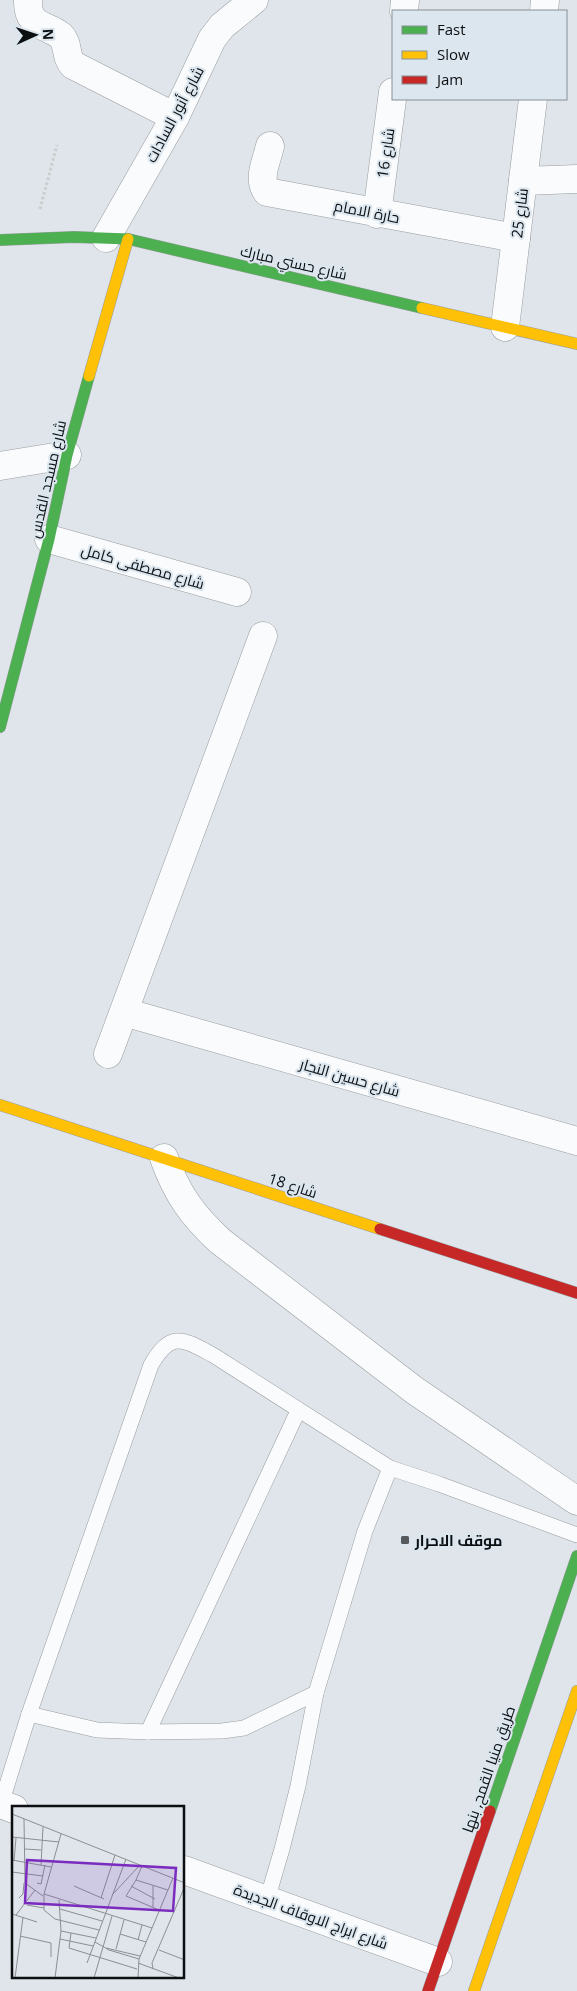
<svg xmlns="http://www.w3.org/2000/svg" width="577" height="1991" font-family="'Open Sans',Cairo,sans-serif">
	<rect width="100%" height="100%" fill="#dfe5ea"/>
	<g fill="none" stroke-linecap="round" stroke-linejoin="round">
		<g stroke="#999da0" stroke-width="16">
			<g id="lane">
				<polyline points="29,1714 97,1730 148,1732 222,1731 244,1728 316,1693"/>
				<polyline points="148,1732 298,1411"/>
				<path d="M 1,1804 L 29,1714 L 151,1365 C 171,1330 183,1339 213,1355 L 390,1468"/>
				<polyline points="267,1900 282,1849 298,1786 316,1693 365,1531 390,1468 439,1484 577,1535"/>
			</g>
		</g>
		<g stroke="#999da0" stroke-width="29">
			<g id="street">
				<path d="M 28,0 C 27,28 47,24 61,36 C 69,44 65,57 73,65 L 175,117"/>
				<polyline points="404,11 405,0"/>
				<polyline points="544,11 545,0"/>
				<path d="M 270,146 C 267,160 257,179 267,192 L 516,238"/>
				<polyline points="523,181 577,179"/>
				<polyline points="377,214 393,92"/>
				<polyline points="106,238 175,117 212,39 222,26 254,0"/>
				<polyline points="505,327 533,99"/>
				<polyline points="0,466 67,455"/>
				<polyline points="49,539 237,592"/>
				<polyline points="124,1012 577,1141"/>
				<polyline points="108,1054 263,636"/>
				<path d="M 164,1158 C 177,1194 192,1215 220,1241 L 414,1390 L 577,1501"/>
				<polyline points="0,1804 14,1809"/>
				<polyline points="184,1870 438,1962"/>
			</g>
		</g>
		<g stroke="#999da0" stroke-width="12">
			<g id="fast">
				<polyline points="0,240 74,237 128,239 422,308"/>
				<polyline points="0,727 49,539 67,455 89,376"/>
				<polyline points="490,1811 577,1556"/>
			</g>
		</g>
		<g stroke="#999da0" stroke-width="12">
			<g id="slow">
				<polyline points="422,308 577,344"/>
				<polyline points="89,376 128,239"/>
				<polyline points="0,1105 380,1229"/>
				<polyline points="474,1991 577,1691"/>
			</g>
		</g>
		<g stroke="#999da0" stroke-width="12">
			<g id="jam">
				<polyline points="380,1229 577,1293"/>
				<polyline points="428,1991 490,1811"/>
			</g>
		</g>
		<polyline stroke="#cbcccd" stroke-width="3" stroke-dasharray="2.5 2.5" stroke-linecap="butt" points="40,209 57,145"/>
		<use href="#lane" stroke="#fafbfc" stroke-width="15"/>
		<use href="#street" stroke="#fafbfc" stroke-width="28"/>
		<use href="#fast" stroke="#4caf50" stroke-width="11"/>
		<use href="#slow" stroke="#ffc107" stroke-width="11"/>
		<use href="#jam" stroke="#c62828" stroke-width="11"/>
	</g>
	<rect fill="#565a5e" stroke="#dbe6ee" stroke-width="2" x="400" y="1535" width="10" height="10" rx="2.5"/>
	<g text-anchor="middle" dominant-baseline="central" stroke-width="4" stroke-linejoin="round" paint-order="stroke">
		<g font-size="15" fill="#0c0f12" stroke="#dbe6ee">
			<text transform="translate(174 114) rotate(-62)">شارع أنور السادات</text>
			<text transform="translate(385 153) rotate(-82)">شارع 16</text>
			<text transform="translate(367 211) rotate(11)">حارة الامام</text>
			<text transform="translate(519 213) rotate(-83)">شارع 25</text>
			<text transform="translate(294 262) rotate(13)">شارع حسني مبارك</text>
			<text transform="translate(47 479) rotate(-77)">شارع مسجد القدس</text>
			<text transform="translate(143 566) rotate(16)">شارع مصطفى كامل</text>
			<text transform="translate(350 1077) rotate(16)">شارع حسين النجار</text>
			<text transform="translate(293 1185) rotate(18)">شارع 18</text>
			<text transform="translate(488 1769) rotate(-71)">طريق منيا القمح, بنها</text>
			<text transform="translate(311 1916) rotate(20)">شارع ابراج الاوقاف الجديدة</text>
		</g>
		<g font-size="15" font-weight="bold" fill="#0c0f12" stroke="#dbe6ee" text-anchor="start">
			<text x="415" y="1540">موقف الاحرار</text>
		</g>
	</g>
	<g transform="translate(12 1806)">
		<rect width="172" height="172" fill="#dfe5ea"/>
		<path fill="none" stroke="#8b8f94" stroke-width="1" d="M 0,8 L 173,77M 12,13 L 13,77 L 31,90M 49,28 L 32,88 L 32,104 L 43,113 L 87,124M 0,31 L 47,36M 12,43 L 29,44M 0,54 L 39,61M 2,55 L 4,32M 29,59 L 31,21M 130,60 L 124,74 L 156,84M 0,66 L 31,70M 124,74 L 114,90 L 147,104M 25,77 L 29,78 L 33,59M 62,80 L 92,93M 119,80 L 143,93M 141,80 L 141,101M 32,88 L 140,122M 100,89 L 128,59M 7,92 L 11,88 L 12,77M 89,92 L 103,49M 47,94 L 49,125 L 84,132M 15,99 L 32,102M 48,103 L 90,115M 0,108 L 25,116M 4,109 L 23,84M 59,127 L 57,142 L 125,163M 108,128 L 134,136M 8,130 L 39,137 L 39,151M 48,133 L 81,140M 126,134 L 130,119M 83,136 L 97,144 L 127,153M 94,142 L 128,150M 104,143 L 112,114M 147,144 L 173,154M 75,157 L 114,53M 126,157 L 167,172M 141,163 L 140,157 L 173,80M 3,172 L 11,111M 43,172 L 49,125M 82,172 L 100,110M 126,172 L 127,153 L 161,72"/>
		<path fill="#7b2cbf" fill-opacity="0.15" stroke="#7b2cbf" stroke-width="2.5" d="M 15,54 L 164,62 L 161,105 L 13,97 Z"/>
		<rect width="172" height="172" fill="none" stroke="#0c0f12" stroke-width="2.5"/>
	</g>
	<rect x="392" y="10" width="175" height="90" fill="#dbe6ee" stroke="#889096"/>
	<rect x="402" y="26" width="25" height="8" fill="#4caf50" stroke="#889096"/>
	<text x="437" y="35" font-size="15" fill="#0c0f12">Fast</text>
	<rect x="402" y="51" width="25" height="8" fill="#ffc107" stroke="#889096"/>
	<text x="437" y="60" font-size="15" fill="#0c0f12">Slow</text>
	<rect x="402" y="76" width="25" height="8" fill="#c62828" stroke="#889096"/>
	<text x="437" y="85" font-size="15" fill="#0c0f12">Jam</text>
	<g transform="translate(35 35) rotate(87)" stroke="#dbe6ee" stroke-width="4" paint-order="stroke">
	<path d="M0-4L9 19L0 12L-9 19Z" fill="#0c0f12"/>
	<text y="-8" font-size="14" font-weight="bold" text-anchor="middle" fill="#0c0f12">N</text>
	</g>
</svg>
